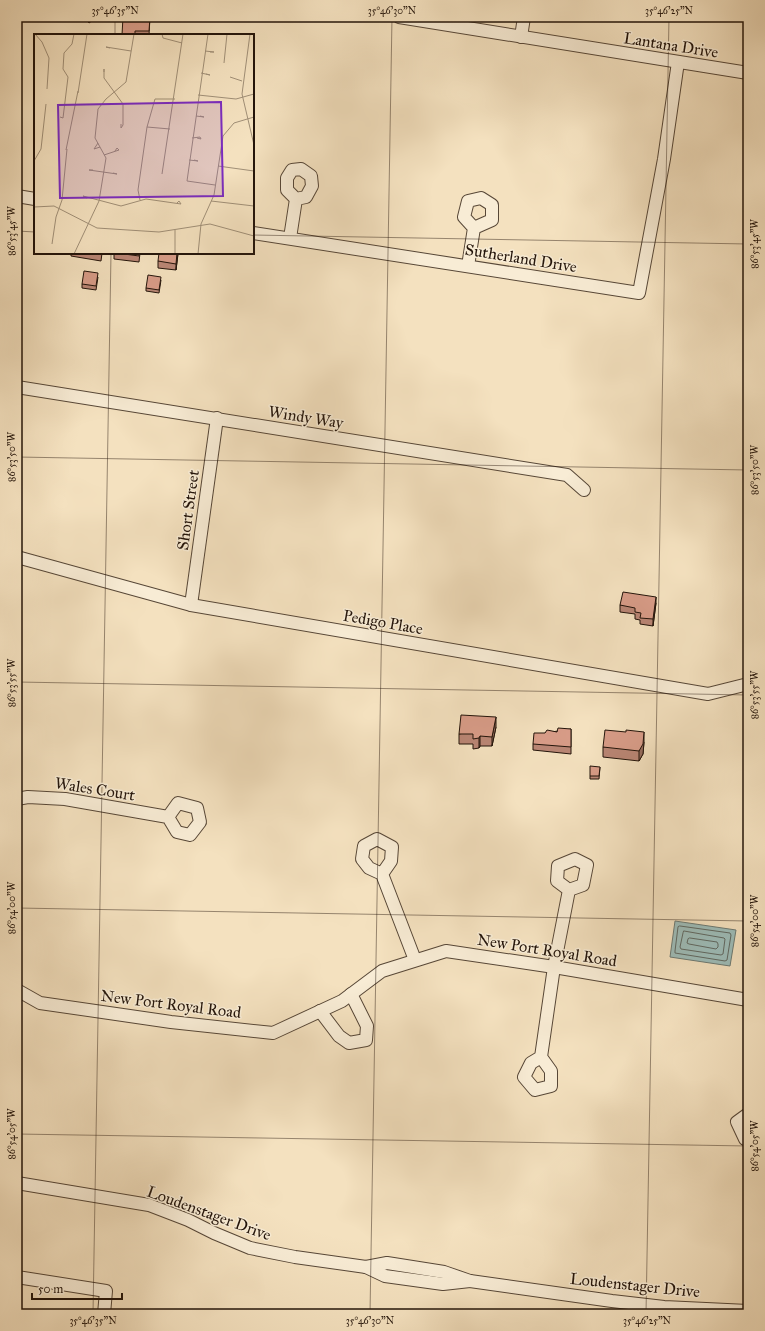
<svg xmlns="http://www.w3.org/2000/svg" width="765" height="1331" font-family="'IM FELL Great Primer',serif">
	<rect width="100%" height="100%" fill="#f4e1bf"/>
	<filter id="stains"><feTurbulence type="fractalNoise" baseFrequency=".005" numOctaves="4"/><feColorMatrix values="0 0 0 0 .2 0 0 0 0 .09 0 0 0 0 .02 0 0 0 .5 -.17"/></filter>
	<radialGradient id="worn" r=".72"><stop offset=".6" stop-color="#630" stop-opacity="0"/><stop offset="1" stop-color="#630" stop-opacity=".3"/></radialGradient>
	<polygon fill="#9dbcb8" stroke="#6c7972" points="675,921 736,930 730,966 670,957"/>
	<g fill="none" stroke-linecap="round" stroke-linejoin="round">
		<g stroke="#606861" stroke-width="1">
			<polygon points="680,926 730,933 731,935 727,960 725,961 675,953 675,951 678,927"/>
			<polygon points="684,931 724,938 725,939 723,954 721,955 681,949 680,947 683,933"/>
			<polygon points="690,938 717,942 718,944 718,947 716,949 689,944 687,943 688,939"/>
		</g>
		<g stroke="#574737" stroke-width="14">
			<g id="street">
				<polyline points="399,17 748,73"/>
				<polyline points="521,37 524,17"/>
				<polyline points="17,196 35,199"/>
				<polyline points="253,233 639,293 664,159 678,62"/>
				<polyline points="290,238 296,199 287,190 287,178 292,170 301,169 311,176 312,186 306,197 296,199"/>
				<polyline points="468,266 474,228 492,220 492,205 481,198 468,201 464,217 474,228"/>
				<polyline points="17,387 567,475 584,490"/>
				<polyline points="17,557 191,605 708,694 748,684"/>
				<polyline points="191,605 217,418"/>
				<polyline points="17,799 28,797 65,799 168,817 177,832 190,835 200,822 197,808 178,803 168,817"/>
				<polyline points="382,874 369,868 362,859 364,846 377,839 392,847 391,861 382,874 415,960"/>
				<polyline points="17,990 40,1003 171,1022 273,1033 342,1001 382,971 446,951 554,967 748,1000"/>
				<polyline points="320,1011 339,1036 349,1043 366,1040 367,1026 351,994"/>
				<polyline points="541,1057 551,1071 551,1086 535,1090 524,1077 531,1063 541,1057 554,967 569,890 583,885 587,865 575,859 558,866 557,881 569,890"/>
				<polyline points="748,1114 737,1122 745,1139 748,1139"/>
				<polyline points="17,1183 149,1205 188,1220 214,1233 250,1248 295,1257 366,1267 385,1276 443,1284 470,1281"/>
				<polyline points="366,1267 387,1263 444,1272 470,1281 612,1301 664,1307 748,1311"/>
				<polyline points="17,1277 106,1291 104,1314"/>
			</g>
		</g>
		<use href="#street" stroke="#f8ecd5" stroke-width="12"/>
	</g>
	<g fill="#ba8675" stroke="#23140a">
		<polygon points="83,17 96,17 89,23"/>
		<polygon points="150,17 149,35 122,35"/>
		<polygon points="71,253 102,253 101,261 71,256"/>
		<polygon points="114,253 140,253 139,262 114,259"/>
		<polygon points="178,253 176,270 158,268 158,261"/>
		<polygon points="98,277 96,290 82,288 82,284"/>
		<polygon points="161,280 159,293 146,291 146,288"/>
		<polygon points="656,603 653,626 640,624 640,620 635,619 635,614 620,612 620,605"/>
		<polygon points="496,727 492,746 480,746 479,748 473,749 473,744 459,744 459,734"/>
		<polygon points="571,729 571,754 533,750 533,744 545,733"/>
		<polygon points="644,742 643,754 639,761 603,757 603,747"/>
		<polygon points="600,767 599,779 590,779 590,776"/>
	</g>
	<g fill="#976d5f" stroke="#23140a">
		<polygon points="89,17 96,17 89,23"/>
		<polygon points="177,253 178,254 176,270 176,264"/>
		<polygon points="656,597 656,603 653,626 653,619"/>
		<polygon points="496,717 496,727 492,746 492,737"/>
		<polygon points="644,732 644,742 643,754 639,761 639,751"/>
		<polygon points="480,736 480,746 479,748 479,738"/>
	</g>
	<g fill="#d89c88" stroke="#23140a">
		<polygon points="123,17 150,17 149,31 135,31 135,35 122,35"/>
		<polygon points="117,253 139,253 139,256"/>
		<polygon points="159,253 177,253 176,264 158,261"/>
		<polygon points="84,271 98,273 96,286 82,284"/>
		<polygon points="148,275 161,277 159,290 146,288"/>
		<polygon points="623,592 656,597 653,619 640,618 641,613 635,612 635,608 620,605"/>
		<polygon points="461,715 496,717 492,737 480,736 479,738 473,739 473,734 459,734"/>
		<polygon points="558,728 571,729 571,747 533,744 534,733 545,733 547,730 557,732"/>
		<polygon points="605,730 626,732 626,730 644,732 643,744 639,751 603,747"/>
		<polygon points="590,766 600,767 599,776 590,776"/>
	</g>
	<path fill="none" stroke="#23140a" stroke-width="1" stroke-opacity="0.45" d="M 662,17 L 748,19M 115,35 L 115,17M 17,231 L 35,232M 253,235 L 748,244M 17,457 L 748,470M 17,682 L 748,695M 17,908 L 748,921M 17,1134 L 748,1146M 93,1314 L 111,253M 370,1314 L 392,17M 646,1314 L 669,17"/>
	<g text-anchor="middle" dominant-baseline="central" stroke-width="3" stroke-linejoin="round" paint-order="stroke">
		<g font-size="16" fill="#23140a" stroke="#f8ecd5">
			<text transform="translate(671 45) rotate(9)">Lantana Drive</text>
			<text transform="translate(521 258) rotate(9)">Sutherland Drive</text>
			<text transform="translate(306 417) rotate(9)">Windy Way</text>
			<text transform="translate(188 510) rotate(-82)">Short Street</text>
			<text transform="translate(383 622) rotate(10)">Pedigo Place</text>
			<text transform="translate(95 789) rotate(9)">Wales Court</text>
			<text transform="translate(547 950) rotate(9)">New Port Royal Road</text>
			<text transform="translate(171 1004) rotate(7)">New Port Royal Road</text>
			<text transform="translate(209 1213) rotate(20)">Loudenstager Drive</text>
			<text transform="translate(635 1285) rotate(6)">Loudenstager Drive</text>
		</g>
	</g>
	<g transform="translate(34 34)">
		<rect width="220" height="220" fill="#f4e1bf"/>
		<path fill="none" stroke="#a08f77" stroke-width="1" d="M 1,0 L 8,8 L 15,24 L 13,55M 128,0 L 129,4 L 148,9M 174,0 L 153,147 L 181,151M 216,0 L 208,60 L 220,111M 76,14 L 72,13 L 97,17M 171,17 L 180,18 L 176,18M 190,29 L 193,0M 70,38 L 70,35 L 70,44 L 89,70 L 89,91 L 87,94 L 87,90M 167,39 L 176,41 L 172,40M 196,43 L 208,47M 44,59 L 53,0M 164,61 L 202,65 L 220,60M 162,82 L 170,83 L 166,82M 26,83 L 29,84 L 34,43 L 29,35 L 30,19 L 38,10 L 40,0M 113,93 L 136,95M 158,104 L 166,103 L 167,105 L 163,104M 64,109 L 60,115 L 66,113M 32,116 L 44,57M 70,121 L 85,116 L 83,114 L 81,117M 155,126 L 164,127 L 160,126M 0,127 L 7,115 L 12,70M 184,132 L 220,137M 59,136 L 55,136 L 83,140 L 79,139M 128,140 L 149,0M 53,164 L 49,162 L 87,172 L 112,165 L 147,170 L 145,167 L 143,169M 106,166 L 104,156 L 113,93 L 121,65 L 141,65M 177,167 L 220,172M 0,173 L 20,172 L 63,194 L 125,198 L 176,190 L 220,202M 141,196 L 141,220M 18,210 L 22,183 L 28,166 L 33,115M 40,220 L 65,167 L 72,124 L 61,104 L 64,75 L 72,65 L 92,48 L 100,0M 164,220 L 167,190 L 180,161 L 189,102 L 200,89 L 220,83"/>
		<path fill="#7b2cbf" fill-opacity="0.15" stroke="#7b2cbf" stroke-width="2" d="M 187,68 L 189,162 L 26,164 L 24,71 Z"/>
		<rect width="220" height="220" fill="none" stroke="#23140a" stroke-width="2"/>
	</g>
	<rect width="765" height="1331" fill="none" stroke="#f4e1bf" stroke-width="44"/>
	<path d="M32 1293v6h90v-6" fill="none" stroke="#23140a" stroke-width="2"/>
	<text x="38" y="1293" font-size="12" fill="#23140a" stroke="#f8ecd5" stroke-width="3" paint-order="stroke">50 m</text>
	<rect x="22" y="22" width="721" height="1287" fill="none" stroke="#23140a" stroke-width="1.5"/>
	<g font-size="10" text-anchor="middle" fill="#23140a">
		<text x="115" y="14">35°46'35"N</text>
		<text x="392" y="14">35°46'30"N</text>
		<text x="669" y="14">35°46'25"N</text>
		<text transform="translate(11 231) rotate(-90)" y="4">86°53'45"W</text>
		<text transform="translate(754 244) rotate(-90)" y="4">86°53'45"W</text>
		<text transform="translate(11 457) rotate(-90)" y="4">86°53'50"W</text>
		<text transform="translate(754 470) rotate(-90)" y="4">86°53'50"W</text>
		<text transform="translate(11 683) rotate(-90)" y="4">86°53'55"W</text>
		<text transform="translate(754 695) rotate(-90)" y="4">86°53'55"W</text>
		<text transform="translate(11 908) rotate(-90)" y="4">86°54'00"W</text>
		<text transform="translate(754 921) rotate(-90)" y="4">86°54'00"W</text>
		<text transform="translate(11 1134) rotate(-90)" y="4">86°54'05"W</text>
		<text transform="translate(754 1146) rotate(-90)" y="4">86°54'05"W</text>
		<text x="93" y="1324">35°46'35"N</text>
		<text x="370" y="1324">35°46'30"N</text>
		<text x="647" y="1324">35°46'25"N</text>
	</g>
	<rect width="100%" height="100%" filter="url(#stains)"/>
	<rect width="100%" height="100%" fill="url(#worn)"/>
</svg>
